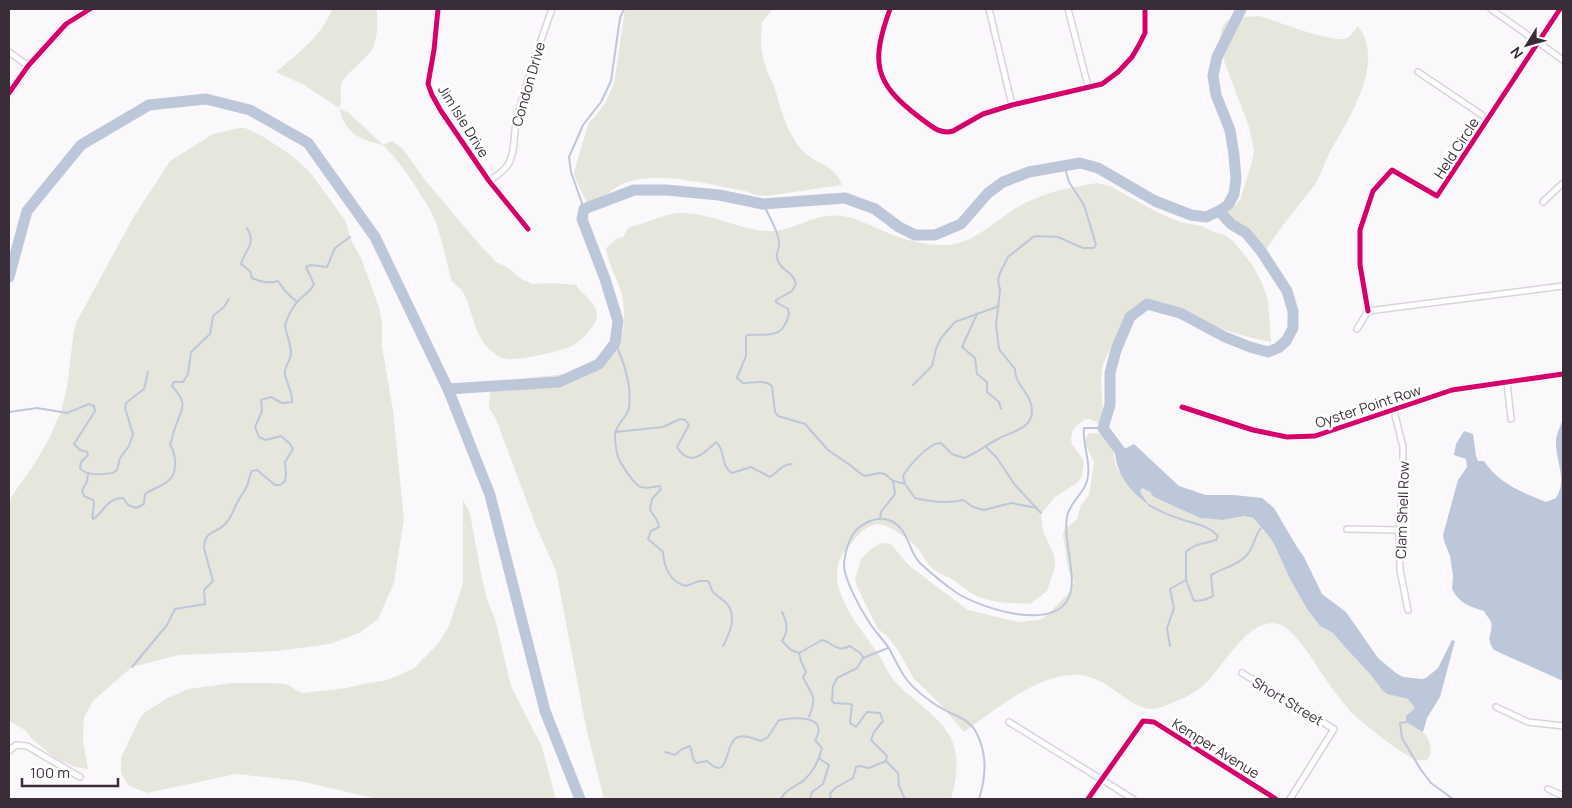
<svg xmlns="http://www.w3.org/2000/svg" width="1572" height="808" font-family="Manrope,sans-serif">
	<rect width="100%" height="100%" fill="#fbf8fc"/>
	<g fill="#e6e6dd">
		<path d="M 332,9 L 377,9 C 377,22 379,39 371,51 C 364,61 350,70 342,82 C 338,90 344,98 339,108 L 349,113 L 383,145 L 392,141 L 403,149 L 425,180 L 479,244 L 496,262 L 507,267 L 521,279 L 532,284 L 552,283 L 577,285 L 577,287 C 584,295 596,303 597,314 C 598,325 581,341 572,346 C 561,351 512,363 502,358 C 472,342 476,317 463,292 C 460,287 455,285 452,281 C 450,277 449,270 448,266 C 443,248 439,225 429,208 C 416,187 403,165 385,147 C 381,144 376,143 371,142 C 352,136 344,127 339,108 L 304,85 L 276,72 C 298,53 322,36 332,9 Z"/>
		<path d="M 625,9 L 773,9 L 762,22 C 761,33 760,46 763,57 C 765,67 770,77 774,86 C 781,108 786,132 802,150 C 814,164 834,163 842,185 L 767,196 L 755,195 L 745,191 C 707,185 652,167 617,187 C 607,193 599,202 590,209 L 576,180 L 574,174 L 576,165 L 589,122 L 595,117 L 605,103 L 614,84 Z"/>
		<path d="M 1259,16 C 1276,21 1329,42 1344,39 C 1350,38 1354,31 1358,26 C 1386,63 1349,117 1330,152 C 1325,162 1321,173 1316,183 C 1310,192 1301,201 1295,210 C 1284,223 1275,236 1266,250 L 1243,226 L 1224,216 L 1240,200 L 1252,162 L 1254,150 L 1249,127 L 1224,61 C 1220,47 1215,23 1234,18 C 1242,16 1251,17 1259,16 Z"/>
		<polygon points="239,128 245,128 262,136 291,155 309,171 345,220 352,242 361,258 379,307 382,322 382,346 393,411 404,518 394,583 378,619 359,633 330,644 278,651 179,655 132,667 94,700 84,717 83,741 88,769 75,767 55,758 32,739 25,730 9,721 9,500 33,466 48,441 61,412 67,387 74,329 77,321 133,218 170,161 213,134"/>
		<path d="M 1097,183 L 1110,186 L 1155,211 L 1180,222 L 1201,226 L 1216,233 L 1223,234 L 1233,241 L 1252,264 L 1262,283 L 1268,300 L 1271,342 C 1251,338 1231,333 1212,325 C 1198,319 1185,309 1170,307 C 1159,305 1142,310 1134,318 C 1123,328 1104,355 1102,370 C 1100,386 1103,404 1104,420 L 1099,424 L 1090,419 L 1085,419 L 1075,427 L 1072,432 L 1071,439 L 1072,444 L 1084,461 L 1082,477 L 1077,483 L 1055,497 L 1041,514 L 1043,531 L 1054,555 L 1055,567 L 1047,591 L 1030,604 C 1012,603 990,603 974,595 C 967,591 960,584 953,580 C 947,576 938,574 933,569 C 927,564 924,557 920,551 C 913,542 894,528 883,525 C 870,521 859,533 852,543 C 847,549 840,557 838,565 C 831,595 861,629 877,652 C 884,663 888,674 897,684 C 914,701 935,713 948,733 C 961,754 957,777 951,799 L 604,799 L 587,732 L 556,571 L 536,526 L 496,419 L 489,408 L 490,391 C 506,375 549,378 571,373 C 582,370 593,365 603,359 C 618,350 625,335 624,317 C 624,306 623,294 618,283 C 613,271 608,261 606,248 L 618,238 L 623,237 L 628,228 L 633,226 C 649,223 663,214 680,213 C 711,212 743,232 773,231 C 798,229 815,212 843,216 C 856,218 867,224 879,229 C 901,239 924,246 948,245 C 975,243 995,220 1018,207 C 1045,192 1067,188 1097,183 Z"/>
		<path d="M 1090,433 C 1120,431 1109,456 1119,471 C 1126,483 1139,493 1148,503 L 1140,492 L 1142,488 L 1150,492 L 1155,497 L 1200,518 L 1223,520 L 1244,516 L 1252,518 L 1268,535 L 1274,544 L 1290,579 L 1307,609 L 1320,626 L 1333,633 L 1343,645 L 1370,674 L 1383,691 L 1387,694 L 1408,699 L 1416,708 L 1410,712 L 1406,722 C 1411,725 1416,727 1421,730 C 1429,736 1435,752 1427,760 C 1424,760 1419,761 1416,760 C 1404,756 1361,722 1352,713 C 1341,701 1331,687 1322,674 C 1313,660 1296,632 1281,625 C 1248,612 1221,674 1199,689 C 1188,697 1174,702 1162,707 C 1140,715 1124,695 1108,686 C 1097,679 1085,674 1073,675 C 1036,675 992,712 964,732 L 937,701 L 914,679 L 898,650 L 887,636 L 878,629 L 857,587 L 855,579 L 861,559 L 871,549 L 881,543 L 891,544 L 905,561 L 912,568 L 968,610 L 1018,622 L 1039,620 L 1045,617 L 1068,594 L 1074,582 L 1068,569 L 1063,535 L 1064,530 L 1077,519 L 1081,505 L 1089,495 L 1094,462 L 1084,442 L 1088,434 Z"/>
		<polygon points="463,500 470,513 481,574 487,600 495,619 511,686 542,747 556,799 377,799 300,781 236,774 147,793 129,786 121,773 121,758 139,720 144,713 166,699 188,689 233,683 267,683 286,684 302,693 347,688 367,683 384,681 397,676 414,668 437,645 449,626 463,583"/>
	</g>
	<g fill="#bcc7da">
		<path d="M 1563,418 L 1563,681 L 1494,650 C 1484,636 1494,634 1491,622 C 1490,619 1486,615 1484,611 C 1470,607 1459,603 1452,589 L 1453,576 L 1450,556 L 1444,541 L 1443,535 L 1458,480 L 1467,467 L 1466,459 L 1454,455 L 1456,444 L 1464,431 L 1473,434 L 1476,456 L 1478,461 L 1484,461 C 1498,483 1523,493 1546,502 L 1556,498 C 1568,479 1555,461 1556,440 C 1557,433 1561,425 1563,418 Z"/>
		<path d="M 1134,444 L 1179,486 L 1206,495 L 1234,495 L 1262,498 L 1274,508 L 1297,547 L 1304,557 L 1322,594 L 1346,612 L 1378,658 L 1396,673 L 1403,677 L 1422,679 L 1426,678 L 1438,668 L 1452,640 L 1455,641 L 1440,697 L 1427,718 L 1423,732 L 1406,722 L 1406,716 L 1415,708 L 1408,699 L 1387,694 L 1383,691 L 1370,674 L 1343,645 L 1333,633 L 1320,626 L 1307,609 L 1290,579 L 1274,544 L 1268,535 L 1253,518 L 1244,516 L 1223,520 L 1200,518 L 1154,497 L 1150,492 L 1142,488 L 1140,492 L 1149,505 C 1131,492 1118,477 1115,454 Z"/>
	</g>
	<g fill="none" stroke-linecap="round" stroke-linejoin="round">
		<g stroke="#bcc7da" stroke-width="2">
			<path d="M 763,204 C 768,214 780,234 779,244 C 779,252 774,254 779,263 C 784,272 793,272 796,284 L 792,291 L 776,300 L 776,302 L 788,309 L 789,314 C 782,341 769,333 747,335 L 746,337 L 746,356 L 737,378 L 743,383 C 753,383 764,379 772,386 L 775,412 L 778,416 L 805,424 L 828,450 L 850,465 L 861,474 L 865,476 L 879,473 L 885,474 L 893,481 L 905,484"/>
			<polyline points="584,209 571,172 569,157 583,125 601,102 611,81 620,18 624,9"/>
			<path d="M 247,228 C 257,245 244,251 241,264 L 250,271 L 252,278 C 261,282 269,284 278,281 L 286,292 L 297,302"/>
			<polyline points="977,314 962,347 975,358 977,374 987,382 987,392 999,402 1001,409"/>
			<path d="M 615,343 C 624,362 632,385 629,407 C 628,417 616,424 615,434 C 615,441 616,450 618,457 C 621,464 635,486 641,487 C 647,489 654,487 660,486 L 661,489 L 652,499 L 650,510 L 657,520 L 659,527 L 651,531 L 648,539 L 663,552 C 664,567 670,582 686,586 L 699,581 L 708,581 C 710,584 711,589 713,592 C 717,597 725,600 728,605 C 737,619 729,634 723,646"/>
			<polyline points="913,385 932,366 936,349 941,338 955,322 999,306"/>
			<path d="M 9,412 L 37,408 L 67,413 L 89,404 L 94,406 L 95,411 L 74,444 L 80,450 L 87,452 L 88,455 L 81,462 L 80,468 C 87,477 103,474 113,473 L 117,470 L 120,458 L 129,446 L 133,434 L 125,408 L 126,403 L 144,389 L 148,372"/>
			<path d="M 615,432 L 663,427 L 680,419 L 685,420 L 689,425 L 677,447 C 689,468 704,454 716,442 C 726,450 720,466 732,473 L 751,467 L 770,477 C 778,472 782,464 792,464"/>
			<polyline points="986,447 997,458 1015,485 1041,513"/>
			<path d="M 88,473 L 87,481 L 82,491 L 84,496 L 93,500 C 96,506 91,513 93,519 C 104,513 106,498 123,498 L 128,505 L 136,508 L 144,504 L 145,494 C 152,489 160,487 167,482 C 179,473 176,455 170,444 C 173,438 173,433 175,428 C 182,407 189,405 172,386 L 174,382 L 183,382 L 188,374 L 191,352 L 210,334 L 213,316 L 224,307 L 229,299"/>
			<path d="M 1149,505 C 1162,513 1176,518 1190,522 C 1201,525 1209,527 1218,536 L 1216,540 C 1204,544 1195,543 1186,552 L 1186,580 L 1194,601 L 1204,600 L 1213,596 L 1211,575 C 1222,568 1237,566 1246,556 C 1254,548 1254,537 1261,528"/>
			<path d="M 1037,508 L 1011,503 L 984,510 L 973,507 L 963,500 C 947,504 931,502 915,498 L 905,484 L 903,476 C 909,466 929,442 941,443 L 952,454 L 964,458 C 977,453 986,445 998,439 C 1013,431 1037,428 1031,404 C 1027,389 1015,385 1015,369 L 999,349 L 996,325 L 1000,290 L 998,280 L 1000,273 L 1008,257 L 1033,237 L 1037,236 L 1058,237 L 1083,248 L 1094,248 L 1096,245 L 1094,238 L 1084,205 L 1069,182 L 1064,165"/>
			<polyline points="880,519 881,512 895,494 893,481"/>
			<path d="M 782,612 C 787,622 789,630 782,641 L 791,650 L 799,653"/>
			<polyline points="1170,646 1167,628 1174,608 1170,589 1186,580"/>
			<path d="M 799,653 L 822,640 C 835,643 835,653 850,646 L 860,653 L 863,657"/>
			<path d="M 799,653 L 801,661 L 806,672 L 803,677 C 812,697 818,694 809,717"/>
			<path d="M 132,667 L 167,625 L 175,609 L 205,604 L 204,590 L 213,581 L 204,548 C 205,529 217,534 226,523 C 232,517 233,510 237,503 C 240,497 244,492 247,486 C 249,481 249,476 252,471 L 257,470 L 275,485 L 280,485 L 285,481 L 286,474 L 285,462 L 293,449 L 290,444 L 281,436 L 266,440 L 259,437 L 255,427 L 262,411 L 261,400 L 271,397 L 282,403 L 292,402 C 293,393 287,384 285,375 C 283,367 291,361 291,353 C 291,344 286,334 285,326 C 287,317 293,306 299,300 C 305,294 311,291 314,284 L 306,267 L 311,265 L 327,267 L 335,248 L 350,237"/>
			<polyline points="1406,722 1400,723 1402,738 1421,770 1431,783 1453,799"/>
			<path d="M 665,752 L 675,755 L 682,749 L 690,746 L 694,761 L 697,763 L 707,761 C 731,784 723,743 738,737 C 745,734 754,739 761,741 L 768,737 L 779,720 C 794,717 830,715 815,740 L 822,748 C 819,760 815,770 805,779 C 797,787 786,788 781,799"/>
			<polyline points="886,761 887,756 871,740 874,732 883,721 880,713 867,712 856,727 850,723 852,705 850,704 834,703 832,701 833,686 837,678 857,668 863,658 888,648"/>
			<polyline points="886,761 898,773 899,786 905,799"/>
			<polyline points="810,799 812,792 823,784 829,765 820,759"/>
			<polyline points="831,799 830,794 835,788 853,778 856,767 859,766 869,768 886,761"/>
			<path d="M 979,799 C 986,777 988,754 976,732 C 968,717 949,714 936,705 C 927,699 914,689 907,680 C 900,671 895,660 890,650 C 884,640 875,632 869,622 C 861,610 845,581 844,566 C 844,559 847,546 850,540 C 856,525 876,514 891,521 C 909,529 908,552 921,564 C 932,574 945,585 957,593 C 981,608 1047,630 1067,601 C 1080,581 1062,541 1067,517 C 1069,503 1083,495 1087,481 C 1092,463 1082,445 1084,428 L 1103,428"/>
		</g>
		<g stroke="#bcc7da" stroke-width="11">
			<polyline points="9,277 27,211 81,145 149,105 206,99 250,110 308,143 375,237 448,389 490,495 545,711 580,799"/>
			<polyline points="448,389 559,382 599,364 615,343 618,321 605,279 582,219 584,209 634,190 666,190 719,195 763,204 845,198 875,209 899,227 915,235 935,235 961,224 988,193 1003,182 1029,172 1080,163 1098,168 1155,201 1191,215 1206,217 1219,211 1228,205 1234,194 1236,179 1234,155 1230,130 1216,95 1213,76 1217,57 1241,9"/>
			<polyline points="1129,463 1103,428 1110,405 1110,373 1116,350 1130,317 1147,304 1180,313 1225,337 1250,347 1268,352 1278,348 1286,341 1293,328 1293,311 1287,291 1261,251 1246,233 1231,224 1219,211"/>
		</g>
		<g stroke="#dad3db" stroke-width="8">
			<g id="street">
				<polyline points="438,9 434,50 428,84 432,95 441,111 489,181 528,229"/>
				<path d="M 890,9 C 871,62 873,82 919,117 C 930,125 939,135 953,131 L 983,114 L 1012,105 L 1102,84 L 1118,72 L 1132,57 L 1139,45 L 1145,33 L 1145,9"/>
				<polyline points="989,9 1012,105"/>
				<polyline points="1068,9 1088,86"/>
				<polyline points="1491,9 1563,60"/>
				<polyline points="9,52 28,66"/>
				<polyline points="1418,72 1488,119"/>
				<path d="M 489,181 C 496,176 505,171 509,163 C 516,150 513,132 517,118 C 526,81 539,45 552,9"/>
				<polyline points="1543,202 1563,183"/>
				<polyline points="1368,311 1360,265 1360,230 1373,191 1392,170 1437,196 1560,9"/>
				<polyline points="1357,329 1368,311 1563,286"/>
				<polyline points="1507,382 1511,419"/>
				<polyline points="1182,407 1253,430 1287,437 1315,436 1452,390 1563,374"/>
				<polyline points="1394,411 1403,447 1403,486 1399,530 1400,570 1408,610"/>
				<polyline points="1347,529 1399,530"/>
				<polyline points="1242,673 1334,729 1290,799"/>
				<polyline points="1496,707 1528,722 1563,726"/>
				<polyline points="1009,722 1133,799"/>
				<polyline points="9,751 16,745 27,746 80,777"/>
				<polyline points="1548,789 1563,796"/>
				<polyline points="1088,799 1143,721 1154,722 1276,799"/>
			</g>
		</g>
		<g stroke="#dad3db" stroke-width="9">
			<polyline id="secondary" points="9,93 28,66 66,24 90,9"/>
		</g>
		<use href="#street" stroke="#fefeff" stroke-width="5"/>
		<use href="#secondary" stroke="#fefeff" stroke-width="7"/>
		<g stroke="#fff" stroke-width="8">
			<g id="cycleway">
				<polyline points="438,9 434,50 428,84 432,95 441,111 489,181 528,229"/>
				<path d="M 890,9 C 871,62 873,82 919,117 C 930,125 939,135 953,131 L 983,114 L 1012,105 L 1102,84 L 1118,72 L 1132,57 L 1139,45 L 1145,33 L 1145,9"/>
				<polyline points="9,93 28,66 66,24 90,9"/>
				<polyline points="1368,311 1360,265 1360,230 1373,191 1392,170 1437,196 1560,9"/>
				<polyline points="1182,407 1253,430 1287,437 1315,436 1452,390 1563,374"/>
				<polyline points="1088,799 1143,721 1154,722 1276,799"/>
			</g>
		</g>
		<use href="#cycleway" stroke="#d6006c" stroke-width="5"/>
	</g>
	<g text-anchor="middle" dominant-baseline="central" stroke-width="5" stroke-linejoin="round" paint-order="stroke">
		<g font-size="14" fill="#382d39" stroke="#fff">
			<text transform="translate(528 84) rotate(-74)">Condon Drive</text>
			<text transform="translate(464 121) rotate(58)">Jim Isle Drive</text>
			<text transform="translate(1456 148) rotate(-57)">Held Circle</text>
			<text transform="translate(1368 406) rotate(-18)">Oyster Point Row</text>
			<text transform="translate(1402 510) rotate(-88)">Clam Shell Row</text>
			<text transform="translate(1288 701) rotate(31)">Short Street</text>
			<text transform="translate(1216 748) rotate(32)">Kemper Avenue</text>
		</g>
	</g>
	<rect width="1572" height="808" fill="none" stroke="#382d39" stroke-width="20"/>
	<g transform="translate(1527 45) rotate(233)" stroke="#ffffff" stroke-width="4" paint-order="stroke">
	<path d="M0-4L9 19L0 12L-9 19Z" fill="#382d39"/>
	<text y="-8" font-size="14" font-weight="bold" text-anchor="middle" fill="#382d39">N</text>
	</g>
	<path d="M22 778v8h96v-8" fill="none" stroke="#382d39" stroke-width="2.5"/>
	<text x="30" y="778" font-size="15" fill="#382d39" stroke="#ffffff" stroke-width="4" paint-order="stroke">100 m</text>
</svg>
